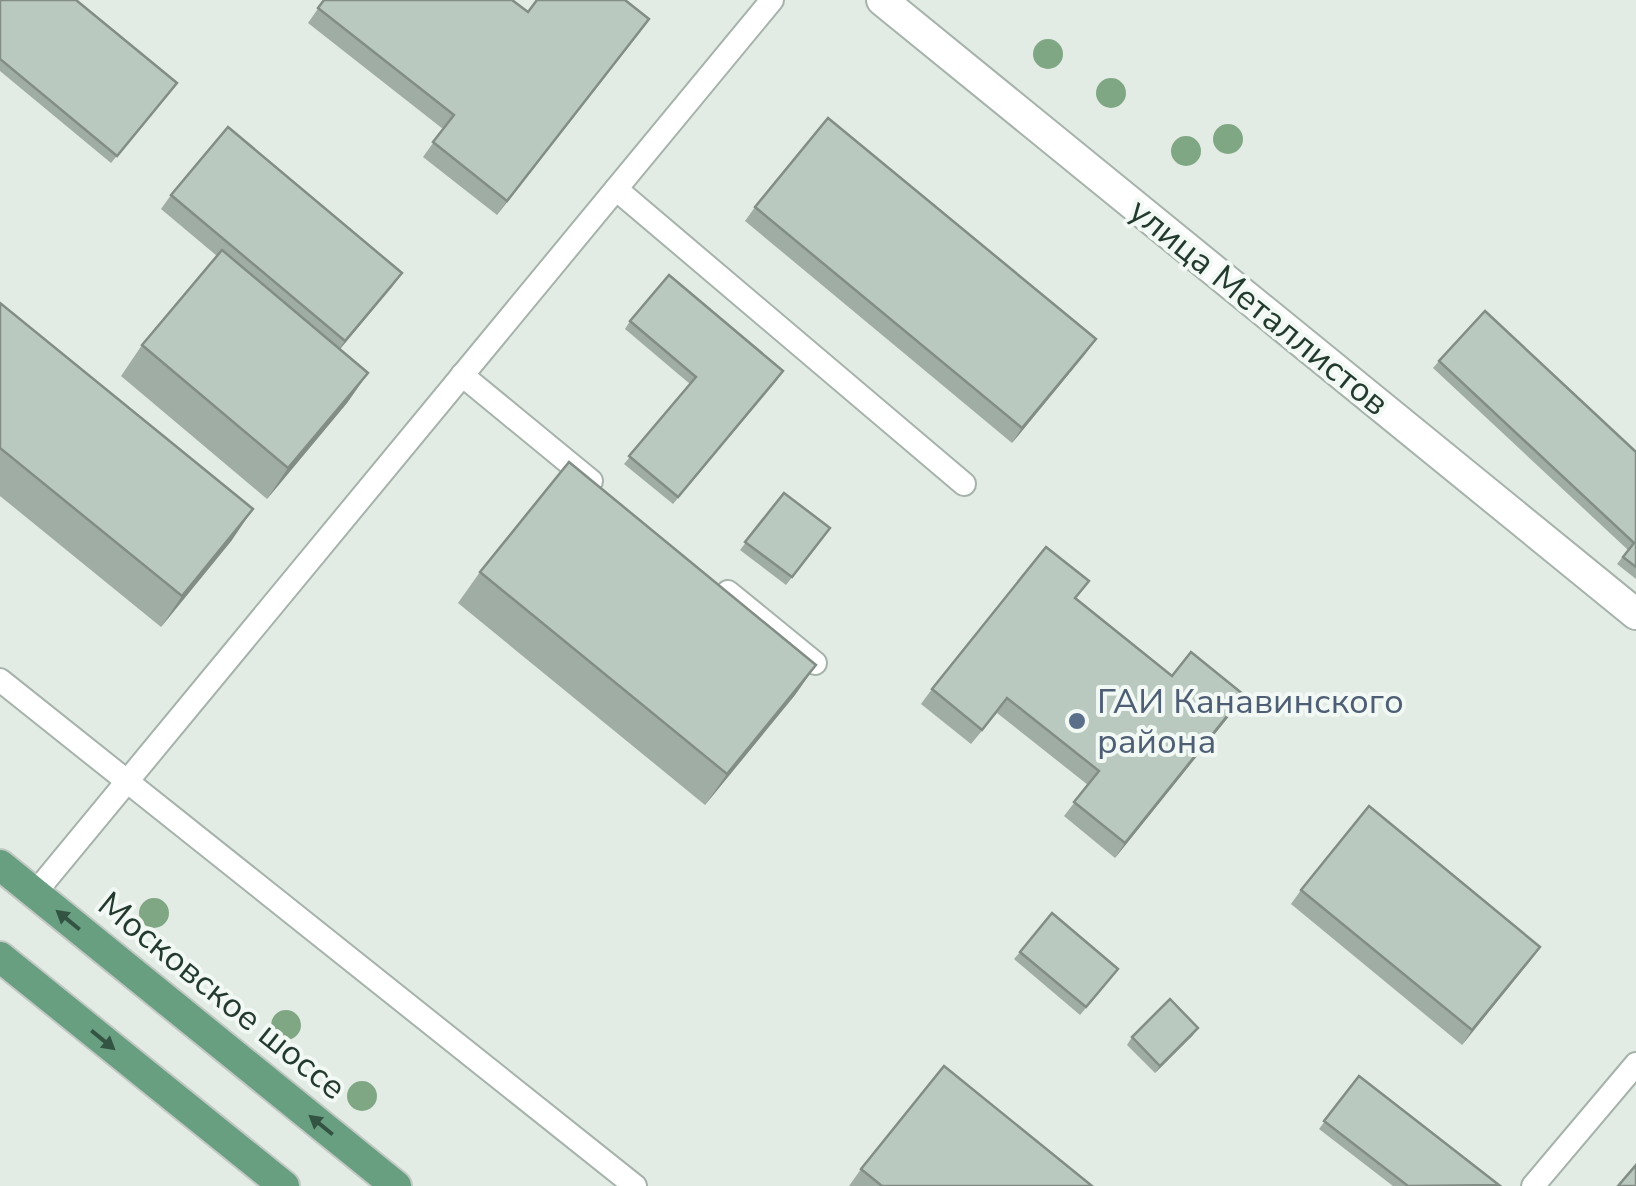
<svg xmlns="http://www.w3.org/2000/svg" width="1636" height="1186" font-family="'Nunito Sans',sans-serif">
	<rect width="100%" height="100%" fill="#e2ebe4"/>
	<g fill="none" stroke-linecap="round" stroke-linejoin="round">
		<g stroke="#a5b3aa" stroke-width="26">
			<g id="lane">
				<polyline points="616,189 964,484"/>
				<polyline points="462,375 591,481"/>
				<polyline points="728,592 815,663"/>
				<polyline points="0,680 635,1186"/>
				<polyline points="35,893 772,0"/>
				<polyline points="1533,1186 1636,1064"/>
			</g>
		</g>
		<g stroke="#a5b3aa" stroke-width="34">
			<polyline id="street" points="882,0 1636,614"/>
		</g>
		<g stroke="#c1c8c4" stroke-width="34">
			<g id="primary">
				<polyline points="0,865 396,1186"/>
				<polyline points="0,957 284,1186"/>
			</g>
		</g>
		<use href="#lane" stroke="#fff" stroke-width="22"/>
		<use href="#street" stroke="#fff" stroke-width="30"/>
		<use href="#primary" stroke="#689f81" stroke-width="30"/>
	</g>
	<g fill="#80a784">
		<circle cx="1048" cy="54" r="15"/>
		<circle cx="1111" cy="93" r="15"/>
		<circle cx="1228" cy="139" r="15"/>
		<circle cx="1186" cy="151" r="15"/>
		<circle cx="154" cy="913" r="15"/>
		<circle cx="286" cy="1025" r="15"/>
		<circle cx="362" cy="1096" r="15"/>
	</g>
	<g fill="#a0ada4">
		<polygon points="0,0 171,91 111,163 0,71"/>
		<polygon points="324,0 528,12 649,19 497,215 423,157 443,129 308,23"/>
		<polygon points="171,195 402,273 340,349 368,373 347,403 267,499 121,376 142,345 217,256 161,209"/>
		<polygon points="755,207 1086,353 1012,443 745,221"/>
		<polygon points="0,303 232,540 161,627 0,496"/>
		<polygon points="630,321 778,379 673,504 624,464 690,384 625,329"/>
		<polygon points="1439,361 1636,452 1636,579 1617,564 1628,550 1433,368"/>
		<polygon points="784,493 830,528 786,585 740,550"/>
		<polygon points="480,572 816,665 795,695 705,805 458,603"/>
		<polygon points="1076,599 1172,676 1234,710 1115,858 1064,816 1088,785 997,713 971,744 921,704 932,689"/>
		<polygon points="1301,890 1540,947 1462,1045 1291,904"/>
		<polygon points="1020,952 1113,976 1080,1015 1014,959"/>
		<polygon points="1193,1035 1155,1073 1127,1045 1132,1037"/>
		<polygon points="1359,1076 1498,1186 1393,1186 1319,1129"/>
		<polygon points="861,1169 1092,1186 849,1186"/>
	</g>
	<g fill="#828d86">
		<polygon points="649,19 639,33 497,215 507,201"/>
		<polygon points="402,273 392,287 335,355 345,341"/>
		<polygon points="1096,339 1086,353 1012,443 1022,428"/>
		<polygon points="368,373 347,403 267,499 288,468"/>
		<polygon points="253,509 232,540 161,627 182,596"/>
		<polygon points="816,665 795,695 705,805 727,774"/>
		<polygon points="1244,695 1234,710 1115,858 1125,843"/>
		<polygon points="1540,947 1530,961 1462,1045 1472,1030"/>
		<polygon points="1198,1028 1193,1035 1155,1073 1160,1066"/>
	</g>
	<g fill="#bac9bf" stroke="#828d86" stroke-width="2.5">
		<polygon points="0,0 76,0 177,83 117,156 0,59"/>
		<polygon points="324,0 512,0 528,12 537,0 625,0 649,19 507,201 433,142 454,115 318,8"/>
		<polygon points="828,118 1096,339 1022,428 755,207"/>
		<polygon points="228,127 402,273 345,341 171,195"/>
		<polygon points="222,250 368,373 288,468 142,345"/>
		<polygon points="669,275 783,371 678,497 629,456 696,377 630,321"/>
		<polygon points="0,303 253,509 182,596 0,448"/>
		<polygon points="1485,311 1636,452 1636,567 1623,557 1634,543 1439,361"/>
		<polygon points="569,462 816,665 727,774 480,572"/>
		<polygon points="784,493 830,528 792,577 745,542"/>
		<polygon points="1046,547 1089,581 1075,598 1172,676 1191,652 1244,695 1125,843 1074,802 1099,771 1007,698 982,730 932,689"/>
		<polygon points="1369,806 1540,947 1472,1030 1301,890"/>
		<polygon points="1052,913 1118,969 1086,1007 1020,952"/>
		<polygon points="1170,999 1198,1028 1160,1066 1132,1037"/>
		<polygon points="944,1066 1092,1186 882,1186 861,1169"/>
		<polygon points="1359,1076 1499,1185 1408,1186 1324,1121"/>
		<polygon points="1636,1165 1636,1186 1618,1186"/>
	</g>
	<defs><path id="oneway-solid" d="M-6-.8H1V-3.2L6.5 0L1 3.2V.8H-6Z" transform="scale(2.5)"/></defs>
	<g fill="#345443">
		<use href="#oneway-solid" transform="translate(68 920) rotate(-141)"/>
		<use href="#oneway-solid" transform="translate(103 1040) rotate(39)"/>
		<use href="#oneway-solid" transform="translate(321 1125) rotate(-141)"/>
	</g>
	<circle fill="#5c6f8a" stroke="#f2f8f3" stroke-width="4" cx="1077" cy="721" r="10"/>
	<g text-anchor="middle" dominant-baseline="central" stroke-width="8" stroke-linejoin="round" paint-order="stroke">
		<g font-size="35" fill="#233b2e" stroke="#f2f8f3">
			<text transform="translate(1259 307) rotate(39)">улица Металлистов</text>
			<text transform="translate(222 996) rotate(39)">Московское шоссе</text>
		</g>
		<g font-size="35" fill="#4e5e75" stroke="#f2f8f3" text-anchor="start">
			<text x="1097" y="701">ГАИ Канавинского<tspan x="1097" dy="40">района</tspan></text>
		</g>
	</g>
</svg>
